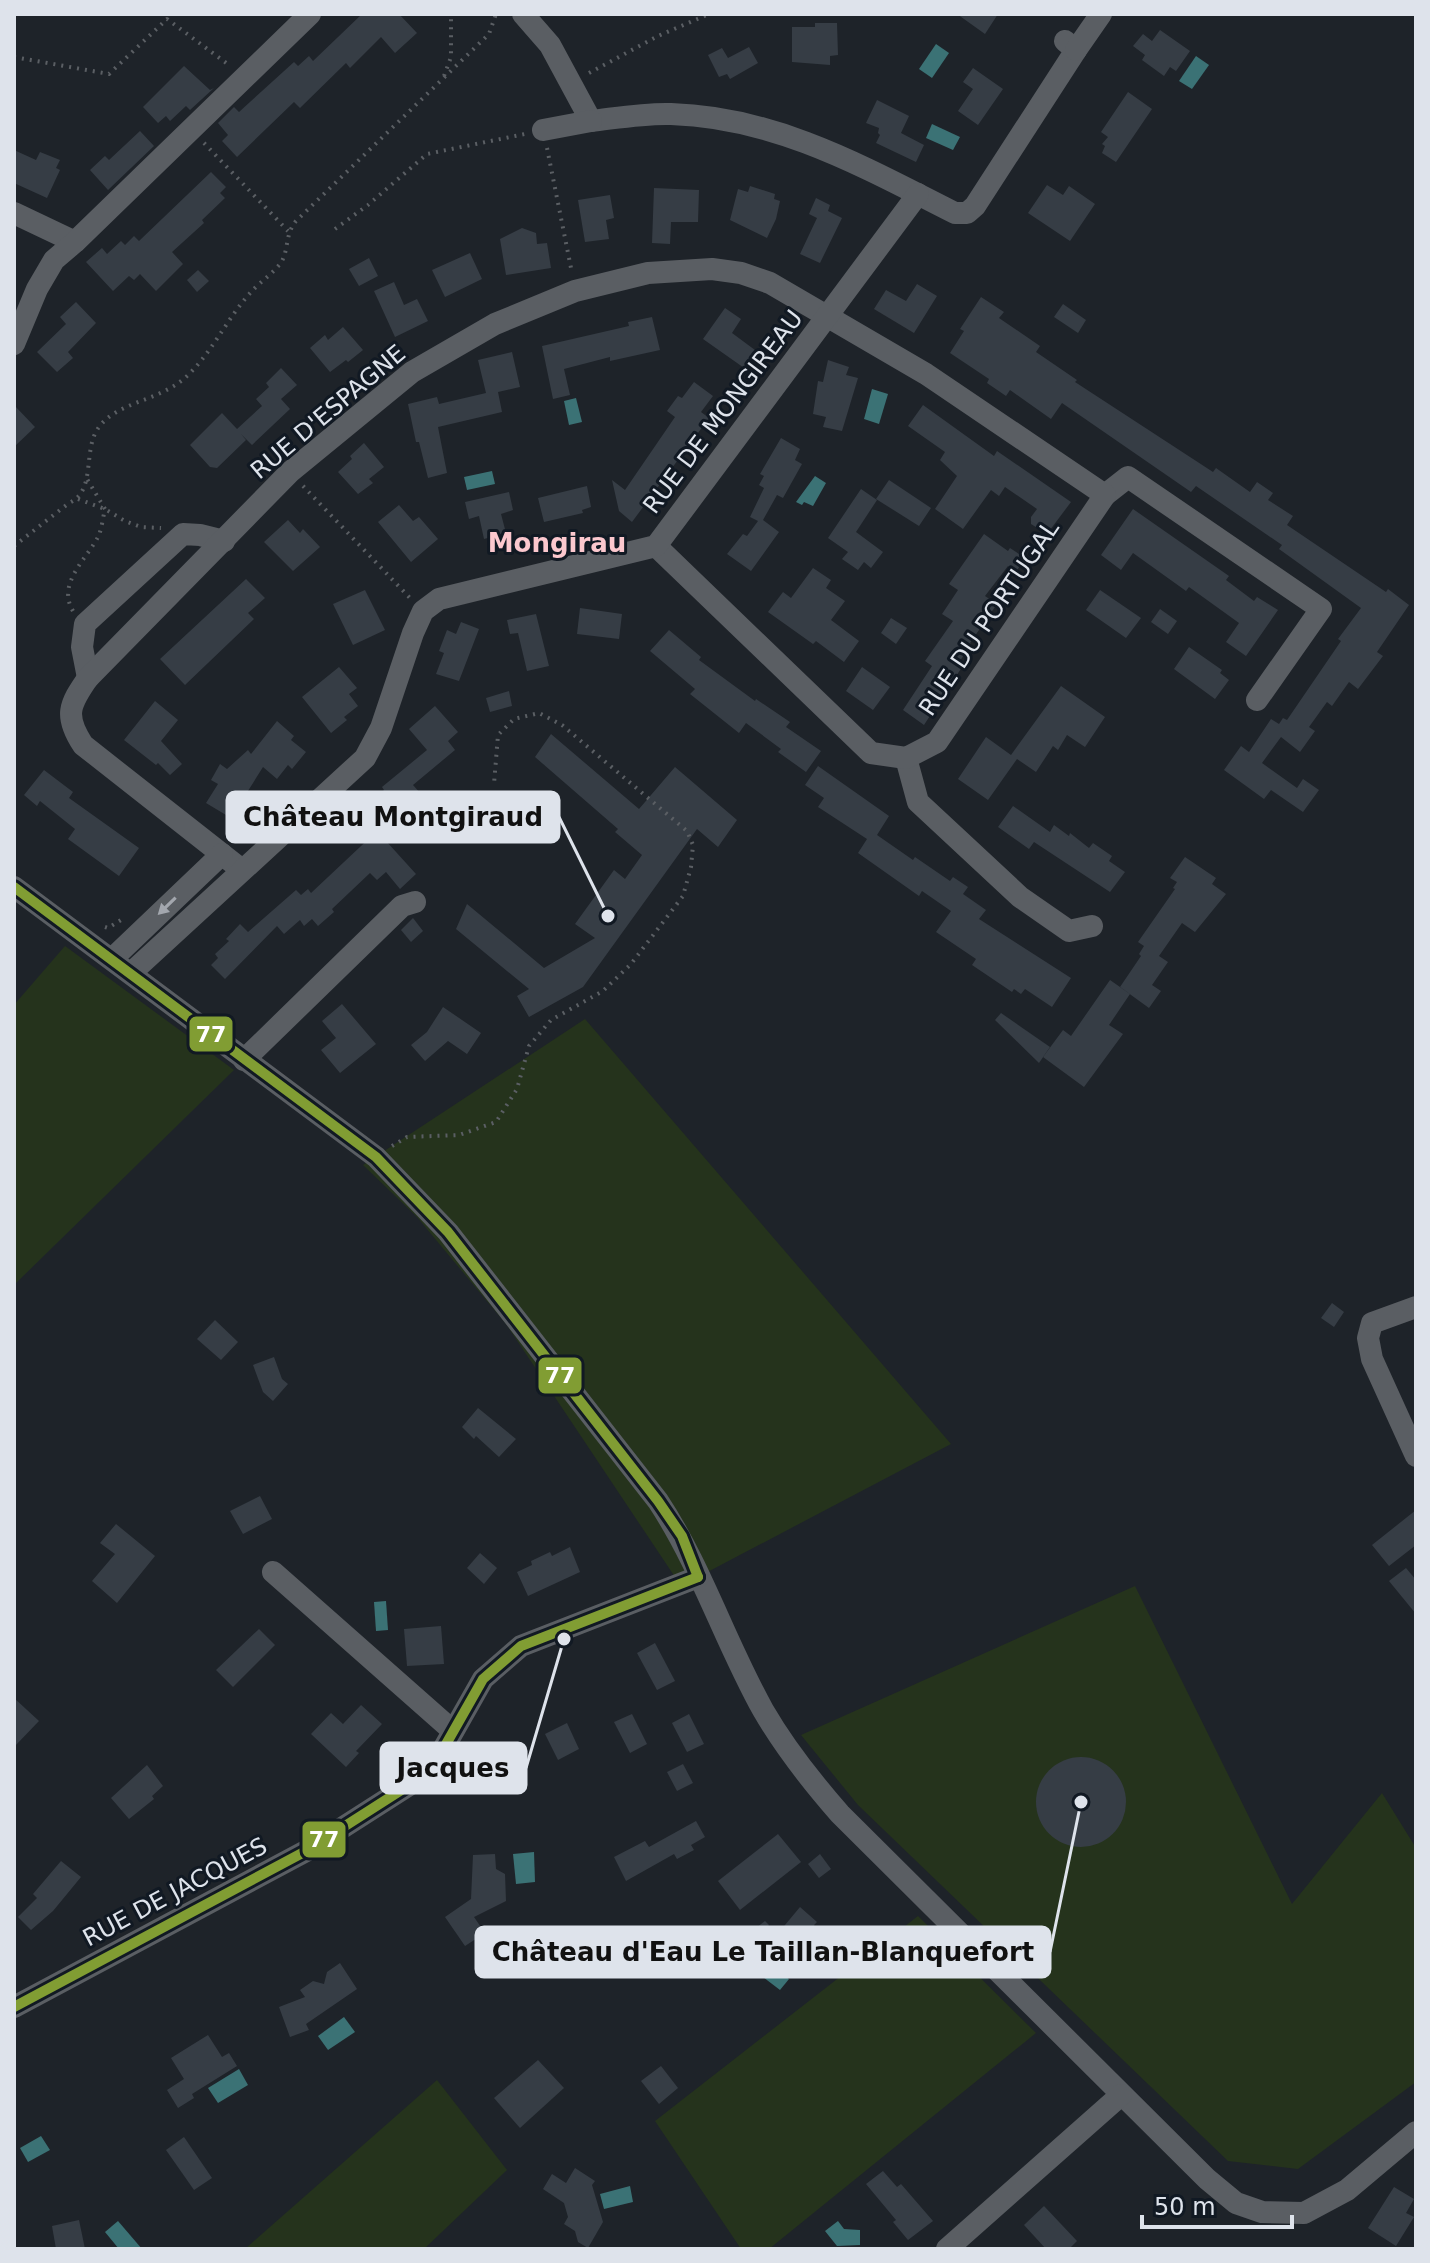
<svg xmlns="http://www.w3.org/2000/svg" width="1430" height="2263" font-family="'DejaVu Sans',sans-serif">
	<rect width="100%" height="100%" fill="#1e2329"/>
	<g fill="#25331c">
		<polygon points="65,946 234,1070 14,1285 14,1005"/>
		<polygon points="585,1019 951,1444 681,1586 506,1324 417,1217 363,1165"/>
		<polygon points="1135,1586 1292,1904 1382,1793 1416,1848 1416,2082 1298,2169 1228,2161 858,1805 801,1735"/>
		<polygon points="918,1916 1036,2033 769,2249 741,2249 655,2121"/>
		<polygon points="437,2080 507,2170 424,2249 245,2249"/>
	</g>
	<g fill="#3b7275">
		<polygon points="936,44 949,53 932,78 919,69"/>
		<polygon points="1196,56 1209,65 1192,89 1179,81"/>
		<polygon points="932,124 960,137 953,150 926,138"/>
		<polygon points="872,389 888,394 879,424 864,419"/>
		<polygon points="576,398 582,422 569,425 564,401"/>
		<polygon points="492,471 495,484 467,490 464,477"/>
		<polygon points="815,476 826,483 813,506 804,502 802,505 796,502"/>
		<polygon points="386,1601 388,1630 376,1631 374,1602"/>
		<polygon points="534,1852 535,1882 516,1884 513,1854"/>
		<polygon points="760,1957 789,1979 780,1990 751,1968"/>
		<polygon points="344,2017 355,2032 328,2050 318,2036"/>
		<polygon points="239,2069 248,2085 218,2103 208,2088"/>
		<polygon points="41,2136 50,2150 28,2162 20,2148"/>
		<polygon points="630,2186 633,2202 604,2209 600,2194"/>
		<polygon points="118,2221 142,2249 119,2249 105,2232"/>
		<polygon points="838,2221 844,2229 860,2230 860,2245 837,2246 825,2231"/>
	</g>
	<g fill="#363d45">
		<polygon points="362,14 399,14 417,33 395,53 381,37 350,68 346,63 300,108 294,102 237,157 222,141 228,135 218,123 234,107 239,112 294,62 298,66 309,56 313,61"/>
		<polygon points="957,14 998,14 985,34"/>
		<polygon points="815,23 837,23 838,55 830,56 830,65 792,62 792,27 815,27"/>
		<polygon points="1160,30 1190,51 1176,71 1170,67 1164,76 1142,60 1145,55 1133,46 1143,34 1152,41"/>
		<polygon points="749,47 758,63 730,79 727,74 719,77 708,55 722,48 728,58"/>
		<polygon points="184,66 210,90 214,88 190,110 186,106 170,121 166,116 158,123 143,107"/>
		<polygon points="973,68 1003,89 978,125 958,111 973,89 963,82"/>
		<polygon points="1128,92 1152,109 1116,162 1102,153 1105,146 1102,144 1108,137 1101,132"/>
		<polygon points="877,100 909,116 901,133 924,145 916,162 876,143 880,135 878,133 879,128 866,123"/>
		<polygon points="140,131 154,146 108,190 90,170 105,156 109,160"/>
		<polygon points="14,150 36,160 40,152 60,160 56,168 60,170 47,198 14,183"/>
		<polygon points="211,172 226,187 220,193 225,198 202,220 204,223 172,252 183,264 156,291 140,274 134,280 129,276 113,291 86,262 102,248 107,254 121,241 125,245 134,236 139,241"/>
		<polygon points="1047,185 1063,195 1069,186 1095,204 1070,241 1028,213"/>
		<polygon points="750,186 775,194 774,199 780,201 776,219 767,238 730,220 738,189 748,192"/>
		<polygon points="654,188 699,190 698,222 671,222 670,244 652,243"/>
		<polygon points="610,195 614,218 606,220 609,239 585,242 578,200"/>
		<polygon points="816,198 830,205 828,211 842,218 820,263 800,254 817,218 809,214"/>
		<polygon points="522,228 536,233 537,244 547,243 551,268 506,275 500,239"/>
		<polygon points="470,253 482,279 445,297 432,270"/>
		<polygon points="369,258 378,276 359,286 349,269"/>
		<polygon points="198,270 209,281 197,292 187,280"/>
		<polygon points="394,282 404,305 417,299 428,321 395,337 374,291"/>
		<polygon points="917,284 937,296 914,333 874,309 886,290 906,301"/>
		<polygon points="981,297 1004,312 999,318 1040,346 1036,352 1077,380 1075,382 1213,472 1216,468 1250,492 1257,482 1273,493 1268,500 1293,516 1287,525 1386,592 1388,589 1409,605 1377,652 1383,656 1358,689 1349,682 1332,706 1327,702 1309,727 1315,731 1300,752 1281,737 1262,763 1297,788 1303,779 1319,790 1303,812 1271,790 1264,799 1224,770 1241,746 1249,752 1271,719 1279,724 1283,718 1287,720 1341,641 1338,639 1361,608 1279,549 1282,545 1196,486 1191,492 1062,403 1051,419 1010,390 1006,396 987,383 989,379 950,353 964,331 960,329"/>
		<polygon points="76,302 96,323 68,352 73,358 57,372 37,352 66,324 60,317"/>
		<polygon points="1063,304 1086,320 1078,333 1054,317"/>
		<polygon points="725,308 741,319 732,333 759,353 747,370 703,339"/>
		<polygon points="652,317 660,350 610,361 610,357 564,369 570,395 553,399 542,346 629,326 628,322"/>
		<polygon points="343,327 363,350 348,362 346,360 330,372 310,348 325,335 328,340"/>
		<polygon points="512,352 520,387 498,392 502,412 438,427 447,473 428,478 419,442 416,442 408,404 437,397 439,404 486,393 478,360"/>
		<polygon points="828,360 849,367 846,375 858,378 842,431 823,427 826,417 813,414 818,381 823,382"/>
		<polygon points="281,368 297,385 281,399 290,409 252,445 241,434 246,440 217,468 210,467 190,445 222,413 237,429 262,406 256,399 269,387 266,383"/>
		<polygon points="694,382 713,396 701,412 709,418 632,522 619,511 612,480 625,490 675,417 667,411 678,396 682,398"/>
		<polygon points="14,405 35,427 14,447"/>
		<polygon points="923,405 994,456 997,451 1071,502 1047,534 1031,524 1031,517 1037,509 1005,487 999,496 991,490 963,529 935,509 957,476 940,460 945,452 908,426"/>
		<polygon points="781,438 800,449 795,460 802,464 783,498 777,495 763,520 779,532 751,571 727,554 743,534 747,536 758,521 750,517 764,488 759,485 764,476 760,474"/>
		<polygon points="364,443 384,467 369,479 373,483 358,494 338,472 352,459 350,456"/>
		<polygon points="889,480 931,508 919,526 876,499"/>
		<polygon points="587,486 591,507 582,510 583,513 544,522 538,498"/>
		<polygon points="861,489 877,500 856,532 883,552 871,568 864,562 858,570 842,559 848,552 828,538"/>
		<polygon points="509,492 513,510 501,514 506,533 484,539 479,516 469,519 465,502"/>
		<polygon points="399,505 413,521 419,517 438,539 411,562 378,522"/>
		<polygon points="1133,509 1229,576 1226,580 1254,601 1257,597 1278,610 1246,656 1226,642 1239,623 1189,587 1186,591 1133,553 1121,570 1101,555"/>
		<polygon points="288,520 300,533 303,529 320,547 293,571 264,542"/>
		<polygon points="984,534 1008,551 1010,548 1025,558 1016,572 1008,566 985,596 997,604 970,643 971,644 960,661 964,664 924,725 903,710 932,666 925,661 953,621 942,614 958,590 949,584"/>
		<polygon points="813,568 831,580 826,588 845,601 831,620 859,641 844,662 816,641 813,644 768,612 783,592 791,598"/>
		<polygon points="246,579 265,598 248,613 254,619 185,685 160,659"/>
		<polygon points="365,590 385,630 353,645 333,604"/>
		<polygon points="1100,590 1141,618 1126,638 1086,610"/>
		<polygon points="580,608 622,614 619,639 577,634"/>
		<polygon points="1160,609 1177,621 1168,634 1151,622"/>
		<polygon points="536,614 549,666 527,671 518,633 510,634 507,620"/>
		<polygon points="891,618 907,628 896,644 881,633"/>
		<polygon points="461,622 479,629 459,681 436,674 444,653 439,651 447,630 456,634"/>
		<polygon points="669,630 701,657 699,660 755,701 756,699 790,722 786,727 821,751 806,772 778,752 781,749 746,723 739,733 690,694 695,689 650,651"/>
		<polygon points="1189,647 1222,670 1220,673 1229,680 1215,699 1174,669"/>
		<polygon points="339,667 357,688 349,694 358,706 344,717 347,720 331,733 302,697"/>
		<polygon points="862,667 890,687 873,710 846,691"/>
		<polygon points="1061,686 1105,717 1085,747 1067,735 1058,750 1053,746 1036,772 1017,759 988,800 958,779 986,737 1011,755"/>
		<polygon points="509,691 512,706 490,712 486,698"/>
		<polygon points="155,701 178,720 161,741 182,764 170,775 158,763 156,765 124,740"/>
		<polygon points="435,706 458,732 448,741 455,750 413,785 420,793 388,820 376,806 384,798 380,794 384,790 382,787 427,750 409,729"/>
		<polygon points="277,721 294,736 291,740 306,752 292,769 288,765 277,779 263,767 231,818 206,803 218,784 211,780 220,764 227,769 248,750 251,754"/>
		<polygon points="551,734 639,809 675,767 737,820 718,847 697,829 583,987 529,1017 517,996 529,989 456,929 467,904 544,968 595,938 575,924 614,870 625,879 642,855 615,832 618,829 535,757"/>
		<polygon points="818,766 889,816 877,835 913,860 915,857 950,881 953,877 968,887 963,894 986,910 979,919 1071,978 1052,1007 1025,989 1021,994 1014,989 1012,992 972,965 976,959 936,932 951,911 922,891 919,896 858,853 867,839 818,807 824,798 805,785"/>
		<polygon points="44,770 73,792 69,798 139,848 119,876 68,839 75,829 40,801 37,806 24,795"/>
		<polygon points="1013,806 1050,832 1054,825 1069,836 1070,833 1089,848 1093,843 1112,856 1109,861 1125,872 1110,892 1034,842 1029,849 998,827"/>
		<polygon points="377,831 416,874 400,889 386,872 377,880 370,873 332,909 334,912 318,926 312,919 304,926 300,920 284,934 277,926 225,979 211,965 218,958 215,954 229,941 226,939 240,924 248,932 296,890 301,895 308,889 311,893"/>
		<polygon points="1185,857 1216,878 1212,884 1226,894 1195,932 1182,923 1159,956 1168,962 1152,985 1161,991 1149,1008 1120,987 1141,956 1139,954 1144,946 1138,942 1175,889 1173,888 1177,882 1170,878"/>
		<polygon points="413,918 423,931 411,942 401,930"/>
		<polygon points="1110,980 1130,994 1109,1025 1123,1034 1084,1087 1043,1057 1063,1030 1071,1036"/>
		<polygon points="342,1004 376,1044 340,1073 321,1050 336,1038 322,1021"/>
		<polygon points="443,1007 481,1033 467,1054 448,1041 425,1061 411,1045 427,1032"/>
		<polygon points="1001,1013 1050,1047 1039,1063 995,1020"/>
		<polygon points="1332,1303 1344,1312 1334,1327 1321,1318"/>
		<polygon points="215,1320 238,1342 221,1360 197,1339"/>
		<polygon points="274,1357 282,1379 288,1384 273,1401 263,1392 253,1365"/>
		<polygon points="478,1408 516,1439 499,1457 476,1436 474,1439 462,1427"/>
		<polygon points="260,1496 272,1519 243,1534 230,1511"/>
		<polygon points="1416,1510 1416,1545 1389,1566 1372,1545"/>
		<polygon points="116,1524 155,1556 117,1603 92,1581 115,1554 100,1543"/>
		<polygon points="570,1547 580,1572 528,1596 517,1572 532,1565 531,1561 550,1552 552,1556"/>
		<polygon points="480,1553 497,1568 484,1584 467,1568"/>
		<polygon points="1406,1568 1416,1580 1416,1614 1389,1581"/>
		<polygon points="441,1626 444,1664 407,1666 404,1629"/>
		<polygon points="259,1629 275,1645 233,1687 216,1670"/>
		<polygon points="655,1643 675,1681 657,1690 637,1653"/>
		<polygon points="14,1698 39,1721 14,1747"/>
		<polygon points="361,1705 382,1724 356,1751 359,1753 346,1767 311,1734 331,1713 343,1724"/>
		<polygon points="632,1714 647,1744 630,1753 614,1722"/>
		<polygon points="689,1714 704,1744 687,1752 672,1723"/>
		<polygon points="567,1723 579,1749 558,1760 545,1734"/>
		<circle cx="1081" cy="1802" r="45"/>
		<polygon points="683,1764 693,1783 677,1791 667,1772"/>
		<polygon points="147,1765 163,1786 152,1796 154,1799 129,1819 111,1798"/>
		<polygon points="696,1821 705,1837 691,1845 694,1850 677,1859 674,1854 626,1881 614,1857 645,1841 649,1847"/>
		<polygon points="778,1834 801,1862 740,1910 718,1881"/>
		<polygon points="495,1854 496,1869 505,1874 506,1901 474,1917 485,1933 465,1946 445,1917 471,1899 473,1855"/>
		<polygon points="820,1854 831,1869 819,1878 808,1864"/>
		<polygon points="61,1861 81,1877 53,1911 31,1930 18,1917 37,1898 33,1894"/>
		<polygon points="800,1907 817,1922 814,1925 820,1936 815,1947 829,1959 812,1978 770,1943"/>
		<polygon points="765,1921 769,1925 735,1968 720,1956"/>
		<polygon points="340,1963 357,1989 306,2024 309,2030 290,2037 279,2007 305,1997 300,1990 313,1981 324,1984 327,1972"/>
		<polygon points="208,2035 222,2057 229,2053 237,2066 192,2094 194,2098 178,2108 167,2090 184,2079 171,2058"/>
		<polygon points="538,2060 564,2088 520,2128 494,2098"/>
		<polygon points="661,2066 678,2088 659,2104 641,2081"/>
		<polygon points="184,2137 212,2178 194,2190 166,2150"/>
		<polygon points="575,2168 595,2181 592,2185 603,2222 588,2248 578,2242 575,2231 564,2224 568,2217 564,2203 543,2189 552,2174 566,2183"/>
		<polygon points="883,2171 897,2187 901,2184 933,2221 908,2240 893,2222 896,2220 866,2184"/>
		<polygon points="1394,2187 1414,2199 1406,2213 1414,2217 1396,2246 1368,2228"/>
		<polygon points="1044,2206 1077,2241 1069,2249 1046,2249 1024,2225"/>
		<polygon points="79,2220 85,2249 56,2249 52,2226"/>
	</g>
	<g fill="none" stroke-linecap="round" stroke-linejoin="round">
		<g stroke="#5b5f64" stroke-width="4" stroke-dasharray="2 6" stroke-linecap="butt">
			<polyline points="14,57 109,74 167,19 229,65"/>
			<polyline points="589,73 658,36 709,14"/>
			<polyline points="444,76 451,57 451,14"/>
			<polyline points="204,143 288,231"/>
			<polyline points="547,148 572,273"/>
			<polyline points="335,229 368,205 427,154 525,134"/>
			<polyline points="303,486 410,598"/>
			<polyline points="78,499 105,509 125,521 141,527 161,528"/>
			<path d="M 14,546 L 69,503 C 97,491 82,449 99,427 C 118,401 162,401 188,375 C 213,351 228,317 251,292 C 260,282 275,272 282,261 C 289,247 285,235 296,221 L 489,34 L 496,14"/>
			<path d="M 73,611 C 56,583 88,558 99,535 C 102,527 103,517 105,509 L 87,479"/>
			<polyline points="105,927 108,928 121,920"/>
			<polyline points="392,1146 407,1137 459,1135 496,1122 517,1089 529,1046 551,1020 603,991 631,964 683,896 691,867 693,845 687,831 562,725 539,713 514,719 498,735 494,784"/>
		</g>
		<g stroke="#5a5e63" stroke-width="22">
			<path d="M 523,14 L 550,45 L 591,121 C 617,118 645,113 671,114 C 776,117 864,167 955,213 L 967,213 L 975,206 L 1076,50 L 1065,41"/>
			<polyline points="1076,50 1101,14"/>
			<polyline points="543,130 591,121"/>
			<polyline points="14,213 75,242"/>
			<polyline points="14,344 37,289 54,260 75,242 310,14"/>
			<polyline points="1105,495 1128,477 1321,609 1257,700"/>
			<polyline points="88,678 82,647 85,624 183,534 200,535 224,541"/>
			<polyline points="906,758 918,802 1020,897 1069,931 1092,926"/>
			<path d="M 242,870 L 83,745 C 64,716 69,705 88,678 L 290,472 L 412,372 L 495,324 L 575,291 L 648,273 L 712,269 L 741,273 L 770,283 L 926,374 L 1105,495 L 937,742 L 906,758 L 871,753 L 656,546"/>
			<path d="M 14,887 L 376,1157 L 448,1232 L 658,1501 C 701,1566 725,1642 763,1710 C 785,1748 812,1782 840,1814 L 1207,2179 L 1236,2203 L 1262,2212 L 1304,2213 L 1347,2190 L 1416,2132"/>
			<polyline points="112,959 222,854"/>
			<polyline points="131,973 365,758 381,728 413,633 423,611 439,599 656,546 918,194"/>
			<polyline points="244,1060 402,906 415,902"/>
			<polyline points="1416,1307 1372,1323 1368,1338 1372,1359 1416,1456"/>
			<polyline points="273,1572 453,1731"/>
			<polyline points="14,2007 306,1851 417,1780 437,1760 483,1679 521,1646 698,1577"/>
			<polyline points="947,2249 1121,2095"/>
		</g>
		<g stroke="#111923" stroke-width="16">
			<g id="bus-1">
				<polyline points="14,887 376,1157 448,1232 658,1501 682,1536 698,1577"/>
				<polyline points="14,2007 306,1851 417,1780 437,1760 483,1679 521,1646 698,1577"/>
			</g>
		</g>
		<use href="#bus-1" stroke="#819d33" stroke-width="10"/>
	</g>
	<defs><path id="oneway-solid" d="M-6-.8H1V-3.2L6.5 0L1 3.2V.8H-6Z" transform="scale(2)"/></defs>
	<use fill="#a3a7ae" href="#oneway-solid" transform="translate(167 906) rotate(136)"/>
	<g text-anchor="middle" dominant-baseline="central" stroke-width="6" stroke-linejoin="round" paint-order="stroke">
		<g font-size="24" fill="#dee3eb" stroke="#111923">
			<text transform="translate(328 412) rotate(-40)">RUE D'ESPAGNE</text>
			<text transform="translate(723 412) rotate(-53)">RUE DE MONGIREAU</text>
			<text transform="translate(989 618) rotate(-56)">RUE DU PORTUGAL</text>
			<text transform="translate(175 1892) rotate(-28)">RUE DE JACQUES</text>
		</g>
		<g font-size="26" font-weight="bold" fill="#fcc8ce" stroke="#111923">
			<text x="557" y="543">Mongirau</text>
		</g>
	</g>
	<path fill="none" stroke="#dee3eb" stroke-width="3" d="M608 916L559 817M564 1639L526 1768M1081 1802L1050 1952"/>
	<g fill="#dee3eb" stroke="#111923" stroke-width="3">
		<circle cx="608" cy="916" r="8"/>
		<circle cx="564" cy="1639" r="8"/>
		<circle cx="1081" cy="1802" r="8"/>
	</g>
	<g fill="#dee3eb" stroke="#dee3eb" stroke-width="3">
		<rect x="227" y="792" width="332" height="50" rx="8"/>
		<rect x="381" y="1743" width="145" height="50" rx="8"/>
		<rect x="476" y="1927" width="574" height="50" rx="8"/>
	</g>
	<g font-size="26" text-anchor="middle" font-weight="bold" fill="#111">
		<text x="393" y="826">Château Montgiraud</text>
		<text x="453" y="1777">Jacques</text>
		<text x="763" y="1961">Château d'Eau Le Taillan-Blanquefort</text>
	</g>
	<g stroke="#111923" stroke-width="3">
		<rect x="188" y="1015" width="46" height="38" rx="8" fill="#819d33"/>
		<rect x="537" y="1356" width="46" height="39" rx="8" fill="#819d33"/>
		<rect x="301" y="1820" width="46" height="39" rx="8" fill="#819d33"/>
	</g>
	<g font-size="22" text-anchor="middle" font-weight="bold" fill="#fff">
		<text x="211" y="1042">77</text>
		<text x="560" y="1383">77</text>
		<text x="324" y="1847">77</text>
	</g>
	<rect width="1430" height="2263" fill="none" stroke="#dee3eb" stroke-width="32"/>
	<path d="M1142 2215v12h150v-12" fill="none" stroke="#dee3eb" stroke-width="4"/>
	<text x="1154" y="2215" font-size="24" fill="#dee3eb" stroke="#111923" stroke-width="6" paint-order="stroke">50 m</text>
</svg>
